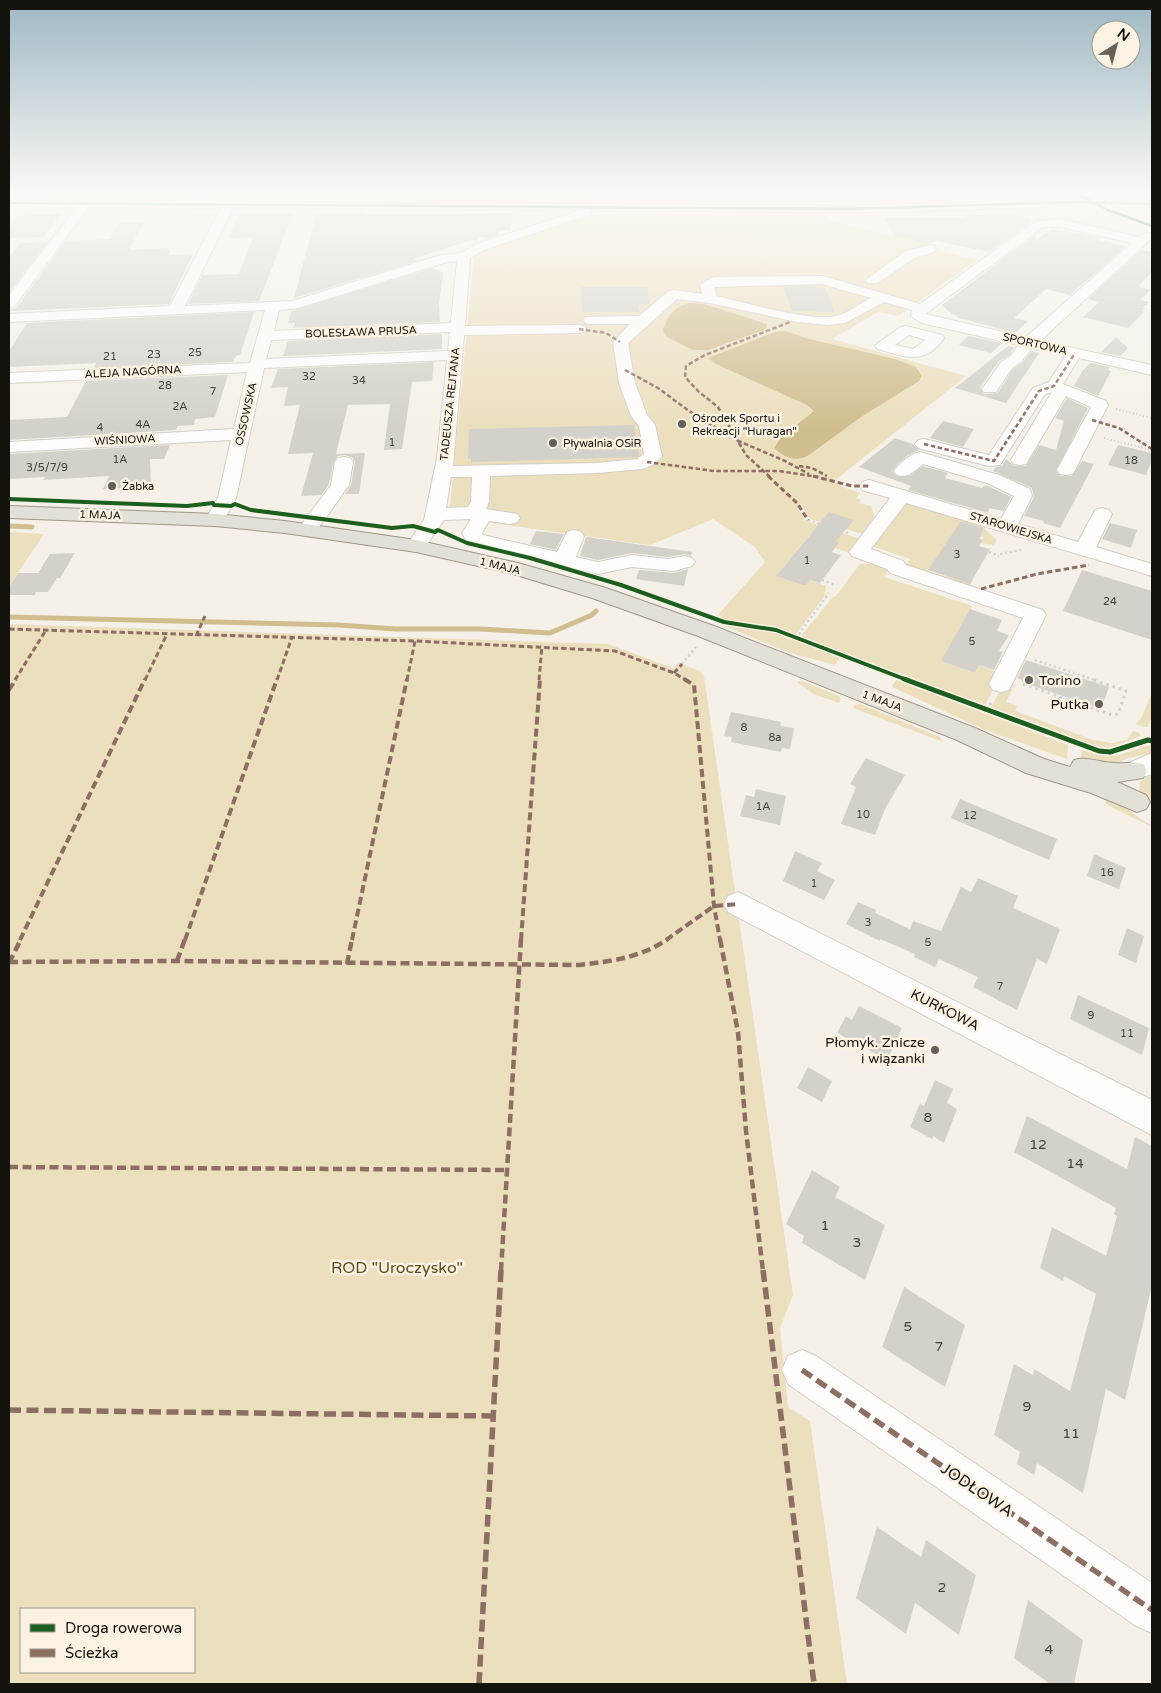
<svg xmlns="http://www.w3.org/2000/svg" width="1161" height="1693" font-family="'Varela Round',sans-serif">
	<rect width="100%" height="100%" fill="#f5f1e8"/>
	<g fill="#ecdfbe" fill-rule="evenodd">
		<polygon points="210,194 594,196 594,204 202,202"/>
		<polygon points="613,214 830,215 828,220 930,245 927,248 977,260 898,316 878,312 832,339 966,376 834,481 843,487 860,493 856,498 861,500 859,503 871,506 875,518 863,534 810,519 802,506 798,509 806,521 860,539 850,553 835,548 838,542 811,533 776,576 804,586 810,580 826,586 824,597 796,634 775,626 728,620 717,616 765,562 755,547 713,519 650,545 449,517 474,254 593,215"/>
		<polygon points="906,503 981,526 997,540 993,545 981,543 984,537 956,529 928,571 958,580 962,574 974,577 970,586 904,567 910,559 872,546"/>
		<polygon points="9,532 44,534 9,586"/>
		<polygon points="860,564 871,564 889,570 884,577 972,606 941,661 975,673 979,665 996,672 996,683 985,706 801,636 832,598 836,596"/>
		<polygon points="715,622 726,626 775,633 840,658 835,665 790,653"/>
		<path d="M 9,624 L 608,644 L 673,668 L 679,663 L 700,671 L 704,676 L 793,1295 L 780,1328 L 788,1407 L 810,1421 L 847,1684 L 9,1684 ZM 21,1609 L 194,1609 L 194,1672 L 21,1672 Z"/>
		<polygon points="896,680 1068,745 1067,759 985,730 892,687"/>
		<polygon points="802,681 839,696 841,699 839,703 814,694 797,682"/>
		<polygon points="1011,682 1015,684 1006,702 1017,706 1015,711 1093,740 1112,743 1127,740 1133,731 1139,733 1141,736 1108,748 1096,747 991,708 1002,686"/>
		<polygon points="1152,692 1152,715 1148,727 1144,727 1135,724 1141,719"/>
		<polygon points="860,704 940,737 943,742 853,708 854,705"/>
		<path d="M 1152,745 L 1152,753 L 1128,758 L 1119,763 L 1107,765 L 1080,762 L 1082,750 C 1121,763 1118,752 1152,745 Z"/>
		<path d="M 1152,776 L 1152,804 C 1139,796 1131,780 1152,776 Z"/>
		<path d="M 1107,796 C 1123,804 1135,817 1151,825 L 1152,827 L 1105,804 Z"/>
	</g>
	<g fill="#d0be8e">
		<path d="M 690,303 L 704,304 L 767,324 L 766,329 L 708,350 L 693,350 L 667,337 L 663,330 C 668,315 674,307 690,303 Z"/>
		<path d="M 785,331 L 809,339 L 895,359 L 916,367 L 922,376 L 919,381 L 861,417 L 809,455 C 795,463 784,457 774,448 L 782,436 L 814,411 L 807,405 L 716,364 L 708,358 L 775,332 Z"/>
	</g>
	<g fill="none" stroke-linecap="round" stroke-linejoin="round">
		<polyline stroke="#d0be8e" stroke-width="3" points="9,195 194,197"/>
		<g stroke="#d0be8e" stroke-width="5">
			<polyline points="9,526 32,527"/>
			<polyline points="9,617 339,625 396,629 480,629 550,633 592,615 596,611"/>
		</g>
	</g>
	<g fill="#d3d1c9">
		<polygon points="333,212 364,213 363,215 513,213 510,231 499,231 498,235 489,238 480,237 476,241 471,240 413,259 417,261 294,298 316,215 331,214"/>
		<polygon points="266,213 265,214 293,214 259,301 188,304 202,275 239,274 253,237 229,238 239,214"/>
		<polygon points="61,214 44,237 9,238 9,228 18,216"/>
		<polygon points="964,215 1021,216 1031,219 1031,222 989,252 936,241 927,244 894,236 884,218 966,218"/>
		<polygon points="144,222 129,250 168,248 167,251 170,250 168,255 193,254 169,304 9,311 16,308 66,241 109,239 119,223"/>
		<polygon points="1052,229 1101,238 1098,240 1126,246 1070,295 1046,289 1014,318 1028,321 1015,333 956,317 958,316 952,314 942,305 1035,235 1036,240"/>
		<polygon points="48,242 9,292 9,257 20,243"/>
		<polygon points="1142,250 1152,252 1152,272 1139,285 1141,285 1139,287 1150,290 1140,300 1149,302 1143,308 1146,308 1142,311 1145,311 1128,328 1083,317 1099,302 1088,299"/>
		<polygon points="433,268 443,273 439,303 440,322 293,328 295,323 288,323 291,311"/>
		<polygon points="816,286 817,288 825,288 835,312 792,311 783,287"/>
		<polygon points="581,287 647,287 650,304 638,305 639,312 582,312"/>
		<polygon points="254,312 240,355 236,356 232,362 94,368 96,363 9,367 9,351 27,323"/>
		<polygon points="442,334 442,349 283,356 288,341"/>
		<polygon points="968,336 1002,343 991,353 959,345"/>
		<polygon points="1116,337 1128,348 1120,356 1101,352"/>
		<polygon points="1008,346 1014,347 1010,355 999,361 980,388 984,394 998,393 1013,369 1022,363 1032,351 1039,353 1006,403 955,388"/>
		<polygon points="434,362 432,381 412,382 402,449 384,450 390,404 348,405 336,454 365,453 359,494 345,494 351,485 355,462 352,457 344,455 338,456 334,461 329,484 321,495 301,496 313,453 288,454 300,405 284,406 288,387 271,388 278,369"/>
		<polygon points="1091,363 1110,367 1108,370 1111,371 1098,396 1074,386 1083,370"/>
		<polygon points="228,375 215,417 195,419 194,425 178,426 176,430 9,440 9,420 67,417 86,381"/>
		<polygon points="1067,398 1088,408 1056,471 1060,476 1072,476 1082,461 1094,464 1060,528 1043,523 1044,521 1024,516 1034,497 1032,488 993,471 996,467 1002,466 1006,459 1014,466 1026,466 1039,445 1056,450 1064,421 1055,418"/>
		<polygon points="943,421 974,429 963,447 930,438"/>
		<polygon points="634,425 639,455 637,457 471,462 471,459 468,459 469,429"/>
		<polygon points="895,438 913,444 919,450 908,455 898,464 892,471 896,476 909,476 923,466 948,473 945,478 982,488 986,485 1011,497 1004,511 989,508 988,513 908,490 911,486 859,467"/>
		<polygon points="170,445 164,459 150,459 151,487 103,489 109,476 43,480 45,477 9,479 9,454"/>
		<polygon points="1118,445 1152,453 1152,460 1146,475 1108,465"/>
		<polygon points="829,512 854,520 836,541 839,542 832,552 841,555 820,583 810,580 805,586 776,576"/>
		<polygon points="961,521 983,528 980,539 983,540 979,546 990,549 970,584 928,570"/>
		<polygon points="1110,523 1137,530 1131,548 1102,539"/>
		<polygon points="536,531 564,534 556,550 530,544"/>
		<polygon points="586,537 587,537 692,552 691,556 685,554 668,557 632,553 598,560 580,556"/>
		<polygon points="75,553 60,578 57,578 48,592 36,592 35,595 9,595 9,587 18,573 38,573 50,554"/>
		<polygon points="688,569 684,586 636,579 639,570 674,573"/>
		<polygon points="1082,570 1152,591 1152,640 1063,611"/>
		<polygon points="970,609 1002,620 997,631 1009,635 999,651 1003,652 994,670 979,665 975,673 941,661"/>
		<polygon points="1026,660 1109,687 1101,709 1022,682 1022,680 1017,678"/>
		<polygon points="731,712 781,722 780,726 794,728 790,749 782,748 781,752 731,742 732,737 724,736"/>
		<polygon points="866,758 905,775 885,809 875,835 841,824 856,787 850,784"/>
		<polygon points="756,789 786,796 780,825 740,816 746,795 754,797"/>
		<polygon points="960,799 1057,839 1049,860 951,818"/>
		<polygon points="795,851 822,863 817,871 835,880 824,900 783,881"/>
		<polygon points="1094,854 1126,868 1119,889 1087,876"/>
		<polygon points="978,878 1018,896 1013,908 1060,929 1047,964 1037,959 1017,1010 973,987 978,977 939,959 935,967 914,957 915,954 880,939 880,941 846,924 858,902 876,910 875,913 910,929 913,921 941,931 961,887 971,892"/>
		<polygon points="1127,928 1144,936 1136,963 1118,955"/>
		<polygon points="1078,995 1149,1028 1142,1055 1070,1019"/>
		<polygon points="859,1006 902,1028 887,1060 837,1033 846,1016 852,1020"/>
		<polygon points="808,1067 832,1081 822,1102 797,1088"/>
		<polygon points="935,1080 953,1089 947,1103 957,1109 944,1143 933,1136 932,1139 910,1127 920,1103 924,1106"/>
		<polygon points="1027,1116 1127,1169 1135,1137 1152,1146 1152,1285 1125,1400 1106,1389 1083,1493 1037,1463 1034,1475 1017,1464 1020,1452 994,1435 1014,1364 1033,1375 1034,1369 1070,1391 1096,1294 1064,1276 1063,1281 1040,1268 1052,1227 1106,1256 1117,1216 1114,1214 1116,1208 1014,1152"/>
		<polygon points="812,1170 840,1187 835,1197 885,1225 865,1280 802,1243 804,1236 786,1224"/>
		<polygon points="904,1287 965,1325 945,1387 882,1347"/>
		<polygon points="877,1527 921,1557 926,1540 976,1575 959,1635 915,1603 906,1634 856,1598"/>
		<polygon points="1028,1600 1083,1640 1074,1684 1050,1684 1014,1658"/>
	</g>
	<g fill="none" stroke-linecap="round" stroke-linejoin="round">
		<polyline stroke="#d3d0c7" stroke-width="12" stroke-dasharray="12 6" stroke-linecap="butt" points="1067,193 1074,198"/>
		<g stroke="#d2cfc8" stroke-width="2">
			<g id="minor">
				<path d="M 1076,199 L 1152,201 L 1152,207 L 1076,206 L 886,212 L 589,210 L 591,213 L 589,215 L 484,250 L 470,258 L 465,326 L 579,325 L 584,326 L 586,329 L 584,332 L 579,333 L 464,335 L 453,466 L 597,463 L 637,459 L 644,454 L 639,426 L 631,416 L 619,383 L 613,342 L 630,324 L 590,324 L 585,323 L 583,320 L 585,317 L 639,316 L 669,291 L 674,290 L 702,294 L 700,285 L 714,277 L 823,276 L 920,304 L 1036,221 L 1060,219 L 1139,237 L 1147,232 L 1152,235 L 1151,239 L 1040,341 L 1152,365 L 1152,375 L 1079,358 L 1063,384 L 1106,401 L 1108,405 L 1075,470 L 1072,474 L 1066,475 L 1060,474 L 1057,470 L 1091,407 L 1066,396 L 1026,464 L 1020,465 L 1014,464 L 1011,460 L 1052,392 L 1045,394 L 1000,465 L 989,466 L 918,448 L 915,444 L 918,440 L 924,439 L 989,455 L 1033,388 L 1049,382 L 1066,355 L 1032,348 L 1021,362 L 1012,368 L 996,392 L 984,392 L 982,389 L 1001,362 L 1011,356 L 1018,345 L 922,323 L 911,316 L 912,310 L 884,302 L 845,323 L 828,325 L 797,322 L 710,303 L 677,299 L 628,343 L 635,383 L 647,415 L 655,425 L 662,456 C 657,463 650,467 642,469 L 597,473 L 490,476 L 489,502 L 486,509 L 517,514 L 520,518 L 517,522 L 510,524 L 489,521 L 482,533 L 483,535 L 557,552 L 567,532 L 574,530 L 581,532 L 584,536 L 576,557 L 598,562 L 632,555 L 668,559 L 685,556 L 692,558 L 695,562 L 692,566 L 674,571 L 632,567 L 598,574 L 475,545 L 468,543 L 462,533 L 471,519 L 444,520 L 423,550 L 416,552 L 409,550 L 406,546 L 424,520 L 437,458 L 447,360 L 264,368 L 236,498 L 222,524 L 215,526 L 208,524 L 205,520 L 218,498 L 231,440 L 9,452 L 9,442 L 234,429 L 247,372 L 9,383 L 9,373 L 250,363 L 265,310 L 9,322 L 9,314 L 170,306 L 221,208 L 89,207 L 14,307 L 9,308 L 9,295 L 77,207 L 9,206 L 9,200 L 848,206 ZM 233,208 L 581,210 L 476,244 L 461,253 L 441,255 L 292,301 L 185,306 ZM 1043,227 L 1060,227 L 1132,243 L 1026,337 L 925,314 ZM 457,261 L 451,323 L 274,331 L 279,310 L 298,308 L 447,262 ZM 822,284 L 871,298 C 860,304 848,313 836,316 C 812,322 743,302 716,296 L 714,287 ZM 450,332 L 448,351 L 266,359 L 271,340 ZM 451,477 L 472,477 L 471,502 L 468,507 L 446,508 Z"/>
				<polygon points="930,245 934,246 936,249 934,252 916,257 878,283 868,283 866,280 906,251"/>
				<path d="M 906,326 L 942,335 L 944,338 C 925,366 905,357 878,349 L 875,346 L 878,343 L 901,327 ZM 909,335 L 926,340 L 913,349 L 895,345 Z"/>
				<path d="M 920,452 L 999,475 L 1030,489 L 1032,496 L 1018,524 L 1078,542 L 1095,510 L 1102,508 L 1109,510 L 1112,514 L 1096,547 L 1152,564 L 1152,576 L 906,503 L 871,549 L 903,561 L 906,565 L 1043,610 L 1046,615 L 1009,690 L 1001,692 L 993,690 L 989,684 L 1023,618 L 890,573 L 887,569 L 852,556 L 849,552 L 890,498 L 862,490 L 860,486 L 862,482 L 869,480 L 1001,519 L 1014,496 L 987,483 L 923,464 C 914,471 909,478 897,475 L 894,471 C 900,463 910,454 920,452 Z"/>
				<polygon points="344,457 350,458 353,462 349,485 315,533 308,535 301,533 298,529 331,485 335,462 338,458"/>
				<polygon points="1152,753 1152,774 1140,778 1131,776 1127,769 1131,762"/>
				<polygon points="738,892 1152,1100 1152,1135 728,912 724,904 728,896"/>
				<polygon points="802,1350 816,1356 1152,1583 1152,1633 1136,1626 788,1384 782,1370 788,1356"/>
			</g>
		</g>
		<g stroke="#9f9888" stroke-width="2">
			<path id="major" d="M 9,506 L 215,514 L 285,521 L 416,540 L 518,563 L 606,588 L 714,626 L 975,728 L 1044,759 L 1070,767 L 1074,760 C 1088,756 1100,763 1115,763 C 1125,764 1133,761 1143,764 L 1147,771 L 1143,778 L 1117,782 L 1146,795 L 1150,802 L 1146,809 L 1137,812 L 1091,793 L 1026,773 L 957,740 L 698,636 L 592,598 L 513,574 L 416,552 L 285,533 L 215,526 L 9,518 Z"/>
		</g>
		<g stroke="#d1d0ce" stroke-width="2" stroke-dasharray="1 2.5" stroke-linecap="butt">
			<polyline points="1116,409 1152,418"/>
			<polyline points="1104,438 1152,450"/>
		</g>
		<g stroke="#d1d0ce" stroke-width="2.5" stroke-dasharray="2 3" stroke-linecap="butt">
			<polyline points="808,520 849,533"/>
			<polyline points="989,552 999,556"/>
			<polyline points="1000,554 1021,550"/>
			<polyline points="822,580 835,585"/>
			<polyline points="796,638 829,593"/>
			<polyline points="1035,660 1095,680"/>
			<polyline points="682,664 696,647"/>
		</g>
		<g stroke="#d1d0ce" stroke-width="3" stroke-dasharray="2.5 4" stroke-linecap="butt">
			<polyline points="1023,684 1112,715 1118,714 1126,691 1091,679"/>
			<polyline points="987,711 992,700"/>
		</g>
		<use href="#minor" fill="#fefdfc" fill-rule="evenodd"/>
		<use href="#major" fill="#e3e0d8" fill-rule="evenodd"/>
		<polyline stroke="#b5b4b2" stroke-width="2" stroke-dasharray="4.5 2.5" stroke-linecap="butt" points="533,193 1152,196"/>
		<g stroke="#8d6e63" stroke-width="2.5" stroke-dasharray="4.5 2.5" stroke-linecap="butt">
			<polyline points="579,329 606,333 620,342"/>
			<polyline points="625,370 658,388 689,411 736,440 785,461 809,474"/>
			<polyline points="1092,420 1119,428 1152,449"/>
			<polyline points="924,444 994,461 1039,391 1054,386 1075,353"/>
			<polyline points="647,462 714,471 779,471 818,477"/>
			<polyline points="799,466 812,468 827,476"/>
			<polyline points="770,477 746,455 718,407 699,392 685,377 686,366 705,355 790,322"/>
		</g>
		<g stroke="#8d6e63" stroke-width="3" stroke-dasharray="5.5 3" stroke-linecap="butt">
			<polyline points="768,476 797,503 808,520"/>
			<polyline points="813,476 852,486 869,486"/>
			<polyline points="981,589 1037,574 1089,565"/>
			<polyline points="9,629 415,641 615,651 674,673 686,680"/>
			<polyline points="196,636 205,616"/>
			<polyline points="674,673 682,664"/>
			<polyline points="15,680 46,630"/>
			<polyline points="145,680 167,634"/>
			<polyline points="277,680 292,637"/>
			<polyline points="407,680 415,641"/>
			<polyline points="539,680 542,646"/>
		</g>
		<g stroke="#8d6e63" stroke-width="4" stroke-dasharray="8 4" stroke-linecap="butt">
			<polyline points="684,679 694,685 714,906 720,940"/>
			<polyline points="9,690 16,679"/>
			<polyline points="20,940 145,679"/>
			<polyline points="185,940 277,679"/>
			<polyline points="352,940 407,679"/>
			<polyline points="521,940 540,679"/>
			<polyline points="666,940 714,906 738,904"/>
		</g>
		<g stroke="#8d6e63" stroke-width="4.5" stroke-dasharray="9 4.5" stroke-linecap="butt">
			<polyline points="720,939 738,1032 746,1131 763,1271"/>
			<polyline points="177,961 185,939"/>
			<path d="M 9,962 L 177,961 L 579,965 C 612,961 640,958 668,939"/>
			<polyline points="9,963 21,939"/>
			<polyline points="347,964 352,939"/>
			<polyline points="9,1167 508,1170"/>
			<polyline points="501,1271 521,939"/>
		</g>
		<g stroke="#8d6e63" stroke-width="5.5" stroke-dasharray="12 5.5" stroke-linecap="butt">
			<polyline points="763,1270 814,1684"/>
			<polyline points="802,1370 1152,1610"/>
			<polyline points="9,1410 492,1416"/>
			<polyline points="479,1684 501,1270"/>
		</g>
		<g stroke="#faf3e3" stroke-width="4">
			<g id="cycleway-far2">
				<polyline points="1076,193 1108,210 1152,226"/>
				<polyline points="9,203 848,209 1076,202 1152,204"/>
			</g>
		</g>
		<g stroke="#faf3e3" stroke-width="6">
			<polyline id="cycleway-far1" points="9,499 187,506 213,503 214,505 231,506 235,504 251,510 392,528 413,526 435,532 438,530 467,543 530,558 621,585 724,622 776,630 907,680"/>
		</g>
		<g stroke="#faf3e3" stroke-width="8">
			<polyline id="cycleway" points="904,679 1099,751 1110,752 1148,740 1152,741"/>
		</g>
		<use href="#cycleway-far2" stroke="#1b5e20" stroke-width="2.5"/>
		<use href="#cycleway-far1" stroke="#1b5e20" stroke-width="4"/>
		<use href="#cycleway" stroke="#1b5e20" stroke-width="5"/>
	</g>
	<linearGradient id="sky" x2="0" y2="1"><stop stop-color="#9eb8c4"/><stop offset="0.45" stop-color="#faf9f5"/><stop offset="1" stop-color="#faf9f5" stop-opacity="0"/></linearGradient>
	<rect width="1161" height="430" fill="url(#sky)"/>
	<g fill="#636059" stroke="#faf3e3" stroke-width="2">
		<circle cx="682" cy="424" r="5"/>
		<circle cx="553" cy="443" r="5"/>
		<circle cx="112" cy="486" r="5"/>
		<circle cx="1029" cy="680" r="5"/>
		<circle cx="1099" cy="704" r="5"/>
		<circle cx="935" cy="1050" r="5"/>
	</g>
	<g text-anchor="middle" dominant-baseline="central" stroke-width="5" stroke-linejoin="round" paint-order="stroke">
		<g font-size="11" fill="#14120c" stroke="#faf3e3">
			<text transform="translate(361 332) rotate(-2)">BOLESŁAWA PRUSA</text>
			<text transform="translate(1035 344) rotate(13)">SPORTOWA</text>
			<text transform="translate(133 372) rotate(-3)">ALEJA NAGÓRNA</text>
			<text transform="translate(450 404) rotate(-84)">TADEUSZA REJTANA</text>
			<text transform="translate(246 414) rotate(-77)">OSSOWSKA</text>
			<text transform="translate(125 440) rotate(-3)">WIŚNIOWA</text>
			<text transform="translate(100 515) rotate(2)">1 MAJA</text>
			<text transform="translate(1011 528) rotate(17)">STAROWIEJSKA</text>
			<text transform="translate(500 566) rotate(14)">1 MAJA</text>
			<text transform="translate(882 701) rotate(21)">1 MAJA</text>
		</g>
		<g font-size="11" fill="#44423b">
			<text x="195" y="352">25</text>
			<text x="154" y="354">23</text>
			<text x="110" y="356">21</text>
			<text x="309" y="376">32</text>
			<text x="359" y="380">34</text>
			<text x="165" y="385">28</text>
			<text x="213" y="391">7</text>
			<text x="180" y="406">2A</text>
			<text x="143" y="424">4A</text>
			<text x="100" y="427">4</text>
			<text x="392" y="442">1</text>
			<text x="120" y="459">1A</text>
			<text x="1131" y="460">18</text>
			<text x="47" y="467">3/5/7/9</text>
			<text x="957" y="554">3</text>
			<text x="807" y="560">1</text>
			<text x="1110" y="601">24</text>
			<text x="972" y="641">5</text>
			<text x="744" y="727">8</text>
			<text x="775" y="737">8a</text>
			<text x="763" y="806">1A</text>
			<text x="863" y="814">10</text>
			<text x="970" y="815">12</text>
			<text x="1107" y="872">16</text>
			<text x="814" y="883">1</text>
			<text x="868" y="922">3</text>
			<text x="928" y="942">5</text>
			<text x="1000" y="986">7</text>
			<text x="1091" y="1015">9</text>
			<text x="1127" y="1033">11</text>
		</g>
		<g font-size="11" fill="#14120c" stroke="#faf3e3" text-anchor="start">
			<text x="692" y="418">Ośrodek Sportu i<tspan x="692" dy="13">Rekreacji "Huragan"</tspan></text>
			<text x="563" y="443">Pływalnia OSiR</text>
			<text x="122" y="486">Żabka</text>
		</g>
		<g font-size="14" fill="#14120c" stroke="#faf3e3" text-anchor="end">
			<text x="1039" y="680" text-anchor="start">Torino</text>
			<text x="1089" y="704">Putka</text>
			<text x="925" y="1042">Płomyk. Znicze<tspan x="925" dy="16">i wiązanki</tspan></text>
		</g>
		<g font-size="14" fill="#14120c" stroke="#faf3e3">
			<text transform="translate(945 1010) rotate(27)">KURKOWA</text>
		</g>
		<g font-size="14" fill="#44423b">
			<text x="928" y="1117">8</text>
			<text x="1038" y="1144">12</text>
			<text x="1075" y="1163">14</text>
			<text x="825" y="1225">1</text>
			<text x="857" y="1242">3</text>
			<text x="908" y="1326">5</text>
			<text x="939" y="1346">7</text>
			<text x="1027" y="1406">9</text>
			<text x="1071" y="1433">11</text>
			<text x="942" y="1587">2</text>
			<text x="1049" y="1649">4</text>
		</g>
		<g font-size="16" fill="#5e4d1b" stroke="#faf3e3">
			<text x="397" y="1268">ROD "Uroczysko"</text>
		</g>
		<g font-size="16" fill="#14120c" stroke="#faf3e3">
			<text transform="translate(977 1490) rotate(34)">JODŁOWA</text>
		</g>
	</g>
	<rect width="1161" height="1693" fill="none" stroke="#14120c" stroke-width="20"/>
	<rect x="20" y="1608" width="175" height="65" fill="#faf3e3" stroke="#9e998d"/>
	<rect x="30" y="1624" width="25" height="8" fill="#1b5e20" stroke="#9e998d"/>
	<text x="65" y="1633" font-size="15" fill="#14120c">Droga rowerowa</text>
	<rect x="30" y="1649" width="25" height="8" fill="#8d6e63" stroke="#9e998d"/>
	<text x="65" y="1658" font-size="15" fill="#14120c">Ścieżka</text>
	<g transform="translate(1116 45) rotate(36)"><circle r="24" fill="#faf3e3" stroke="#9e998d"/>
	<path d="M0-4L9 19L0 12L-9 19Z" fill="#636059"/>
	<text y="-8" font-size="14" font-weight="bold" text-anchor="middle" fill="#14120c">N</text>
	</g>
</svg>
